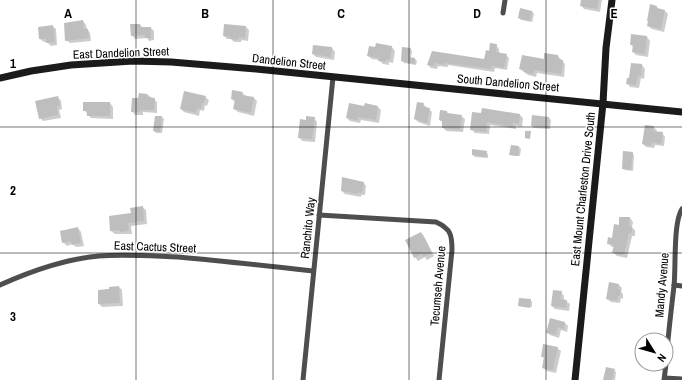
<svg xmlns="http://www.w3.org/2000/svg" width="682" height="380" font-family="'Archivo Narrow',sans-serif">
	<rect width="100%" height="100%" fill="#fff"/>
	<g fill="#0003">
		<polygon points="582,0 602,0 600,12 584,9 581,5"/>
		<polygon points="657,7 659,9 665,11 668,14 664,32 652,29 648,26"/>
		<polygon points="532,11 534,14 532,22 521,20 519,18"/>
		<polygon points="83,21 86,25 87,29 90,33 91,41 70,43 66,40"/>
		<polygon points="140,25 143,28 151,28 154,31 154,40 149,41 147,38 135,39 132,35"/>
		<polygon points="52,26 56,29 57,45 51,46 47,42 44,42 40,39"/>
		<polygon points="246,27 249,30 248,41 242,40 241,42 234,42 231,39 227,39 224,36"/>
		<polygon points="647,37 650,41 648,57 636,55 633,52 633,47 631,44"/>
		<polygon points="377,45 392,47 395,51 393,63 389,62 389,65 383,64 379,60 372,59 368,56 376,48"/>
		<polygon points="496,45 499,49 499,54 506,55 509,58 507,70 495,68 494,72 448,65 448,67 438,66 437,69 431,68 428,65 432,52 485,60 489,52"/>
		<polygon points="314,46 332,48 335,52 334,60 316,57 313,54"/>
		<polygon points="410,49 412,51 411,58 415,59 417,61 416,65 404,63 402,61"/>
		<polygon points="558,56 565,64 564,77 537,73 536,77 528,75 520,69"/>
		<polygon points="632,64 642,65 645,69 644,79 641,78 639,88 630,87 627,83 629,79"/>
		<polygon points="242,93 246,96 254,98 257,101 254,116 238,112 234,109 235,102 232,99"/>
		<polygon points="147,94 157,102 157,113 143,112 143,115 135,115 132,111 139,99"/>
		<polygon points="58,97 61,101 62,109 59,110 61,118 43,121 40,118"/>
		<polygon points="205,97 209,100 207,106 205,105 204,111 200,110 199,116 184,112 181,109"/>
		<polygon points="110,103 113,107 113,119 91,118 84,110"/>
		<polygon points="365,104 378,107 381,110 379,123 361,120 360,123 350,121 347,118 365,107"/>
		<polygon points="423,104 432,112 430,126 418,122 415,119"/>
		<polygon points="482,109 520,115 523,118 522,127 516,126 516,129 490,125 489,134 475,133 471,129 482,114"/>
		<polygon points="447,112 450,115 461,116 465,119 463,132 446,131 443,127 443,123 440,120"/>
		<polygon points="162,117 164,119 162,133 156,133 154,131"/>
		<polygon points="314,118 317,122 315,142 302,141 299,137 307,121"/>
		<polygon points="549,118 551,120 550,129 534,128 532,126"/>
		<polygon points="653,127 657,130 656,132 662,133 665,137 664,146 655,145 654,148 646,147 643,144"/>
		<polygon points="519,147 521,149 520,156 510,155"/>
		<polygon points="486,152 488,154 488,158 475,157 473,155"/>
		<polygon points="632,153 634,155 633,171 625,170 623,168"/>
		<polygon points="363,182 366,186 365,195 361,195 361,197 345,194 342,191"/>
		<polygon points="142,207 146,210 147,224 131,226 132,234 115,234 111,231"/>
		<polygon points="630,218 633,222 632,227 635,230 635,236 632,236 627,258 617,256 614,253 615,247 612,247 608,243 613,239"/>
		<polygon points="78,228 81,232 84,246 76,247 73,244 67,246 63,242"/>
		<polygon points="421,233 424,236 434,256 427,260 425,257 418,261 415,257"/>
		<polygon points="618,284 622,288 621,292 623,294 623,299 621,298 620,303 611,302 607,299"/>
		<polygon points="119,287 122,290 123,306 102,307 99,304 99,291"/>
		<polygon points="561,292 564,296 564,301 566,301 570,304 569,311 555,309 552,306"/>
		<polygon points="520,299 530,300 532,302 532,307 520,306 520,307"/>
		<polygon points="551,319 565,323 568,326 567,332 561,330 559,338 550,335 547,332"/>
		<polygon points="557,348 561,351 556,373 547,371 543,368 545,360 542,356"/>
		<polygon points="614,370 616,372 615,380 604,380"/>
	</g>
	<g fill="#bebebe">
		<polygon points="581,0 599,0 597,9 580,6"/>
		<polygon points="650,4 657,6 657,8 665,10 661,29 647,26 648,21 647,21"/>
		<polygon points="520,8 532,11 530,21 518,18"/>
		<polygon points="83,20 84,29 88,29 89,38 65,41 64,23"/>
		<polygon points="130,24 140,24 141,27 151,27 151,38 145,38 145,35 131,36"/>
		<polygon points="224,24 246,26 245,38 239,37 238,40 230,39 230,37 223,36"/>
		<polygon points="53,25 55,42 46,43 46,39 39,39 38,27"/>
		<polygon points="631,34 647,36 645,54 632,52 633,45 630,45"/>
		<polygon points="376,43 392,46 390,60 386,59 386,62 378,61 379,58 367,56 369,46 375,47"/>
		<polygon points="490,43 497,44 496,52 507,54 504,68 492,66 491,69 445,63 445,65 435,63 434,66 427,65 432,51 484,59 486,50 489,51"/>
		<polygon points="313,45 332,47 331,57 312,54"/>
		<polygon points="402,47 411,48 409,57 415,58 415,64 401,61"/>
		<polygon points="544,53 558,55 558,59 563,60 561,74 534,70 533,74 524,72 524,70 519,69 522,55 544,59"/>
		<polygon points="631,63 642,64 641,76 638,75 636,85 626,84 627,78 629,78"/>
		<polygon points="232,90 243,92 242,95 254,97 251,113 233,109 235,100 231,99"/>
		<polygon points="184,91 206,96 204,103 202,103 201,109 197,108 196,113 180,109"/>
		<polygon points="139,93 147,94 147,97 155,98 154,110 140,110 140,112 131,112 132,98 138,98"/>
		<polygon points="58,96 60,106 57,106 58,115 39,119 35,101"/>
		<polygon points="83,102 110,102 110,116 87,116 87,111 83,111"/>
		<polygon points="417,102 424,103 423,107 430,108 427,123 414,119"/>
		<polygon points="349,103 364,106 365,103 378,106 376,120 358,117 357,120 346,118"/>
		<polygon points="482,108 520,114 519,124 513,123 513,127 487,122 486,132 470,130 472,112 481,113"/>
		<polygon points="440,110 447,111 447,113 462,115 460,130 442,128 442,121 439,120"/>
		<polygon points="532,115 549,117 548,128 531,126"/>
		<polygon points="155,116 162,116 160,132 153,131"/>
		<polygon points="306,116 315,117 312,139 298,138 300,119 306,120"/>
		<polygon points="645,125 654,126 653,131 663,132 661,144 652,142 651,146 642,144"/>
		<polygon points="525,131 531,131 530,139 525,138"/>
		<polygon points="511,145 519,146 518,156 509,155"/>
		<polygon points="472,149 487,151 486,157 472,155"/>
		<polygon points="623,151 633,152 631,170 622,169"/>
		<polygon points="342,177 364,182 362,193 358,192 358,194 341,191"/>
		<polygon points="143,206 144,221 128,223 129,231 120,232 120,230 110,231 109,216 131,213 130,208"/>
		<polygon points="619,217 630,217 629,226 632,226 632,233 629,233 624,255 612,253 614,245 607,244 608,237 612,238 614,224 619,225"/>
		<polygon points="78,227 81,243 72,245 71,241 62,243 60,231"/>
		<polygon points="421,232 432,253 423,257 422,254 414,258 405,240"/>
		<polygon points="609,282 619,284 618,289 621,290 620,296 618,296 617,301 606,299"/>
		<polygon points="119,286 120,303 98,304 98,290 109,289 109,287"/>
		<polygon points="553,290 562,291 560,299 567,300 566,308 551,306"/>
		<polygon points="519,298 531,299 530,308 518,306"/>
		<polygon points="550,318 565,322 564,329 558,327 556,335 546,333"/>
		<polygon points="543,344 558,347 553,370 542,368 544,357 541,357"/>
		<polygon points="606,367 615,369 612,380 603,380"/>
	</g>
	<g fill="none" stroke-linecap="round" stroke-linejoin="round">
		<g stroke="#4e4e4e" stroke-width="5">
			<polyline points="503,13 505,0"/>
			<path d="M 319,215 L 436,222 C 451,229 452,235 452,250 L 439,380"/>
			<path d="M 0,285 C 31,271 65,259 99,256 C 125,254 151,256 178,257 C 223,261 268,266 313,271"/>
			<polyline points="674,285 682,286"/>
			<path d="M 666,362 C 668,337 671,311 674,286 C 676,269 673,222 682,209"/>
			<polyline points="665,378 682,379"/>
			<polyline points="303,380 333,77"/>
			<polyline points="664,380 666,364"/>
		</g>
		<g stroke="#1b1b1b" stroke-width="7">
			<polyline points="0,78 31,71 71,65 133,61 171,62 256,69 682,112"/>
			<polyline points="575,380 603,103 606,48 612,0"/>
		</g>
	</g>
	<path fill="none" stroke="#000" stroke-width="1" stroke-opacity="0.55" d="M 136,0 L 136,380M 273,0 L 273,380M 409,0 L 409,380M 546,0 L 546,380M 0,127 L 682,127M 0,253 L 682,253"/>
	<g text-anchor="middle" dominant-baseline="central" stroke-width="3" stroke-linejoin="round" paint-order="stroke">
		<g font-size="12" fill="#000" stroke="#fff">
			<text transform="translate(121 53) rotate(-2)">East Dandelion Street</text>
			<text transform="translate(289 62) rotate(6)">Dandelion Street</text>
			<text transform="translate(508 83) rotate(5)">South Dandelion Street</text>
			<text transform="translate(583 189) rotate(-84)">East Mount Charleston Drive South</text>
			<text transform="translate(308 228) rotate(-84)">Ranchito Way</text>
			<text transform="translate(155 247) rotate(2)">East Cactus Street</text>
			<text transform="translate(662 285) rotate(-85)">Mandy Avenue</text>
			<text transform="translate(438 286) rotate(-85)">Tecumseh Avenue</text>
		</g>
	</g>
	<g font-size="13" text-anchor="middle" font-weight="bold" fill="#000" stroke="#fff" stroke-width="3" stroke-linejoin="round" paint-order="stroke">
		<text x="68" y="18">A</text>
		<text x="205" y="18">B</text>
		<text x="341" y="18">C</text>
		<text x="477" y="18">D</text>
		<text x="614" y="18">E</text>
		<text x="13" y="68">1</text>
		<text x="13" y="195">2</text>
		<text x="13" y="321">3</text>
	</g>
	<g transform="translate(654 352) rotate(127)"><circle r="19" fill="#ffffff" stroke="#999999"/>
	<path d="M0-3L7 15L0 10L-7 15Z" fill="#000000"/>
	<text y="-6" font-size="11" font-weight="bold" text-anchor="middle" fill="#000000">N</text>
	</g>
</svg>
